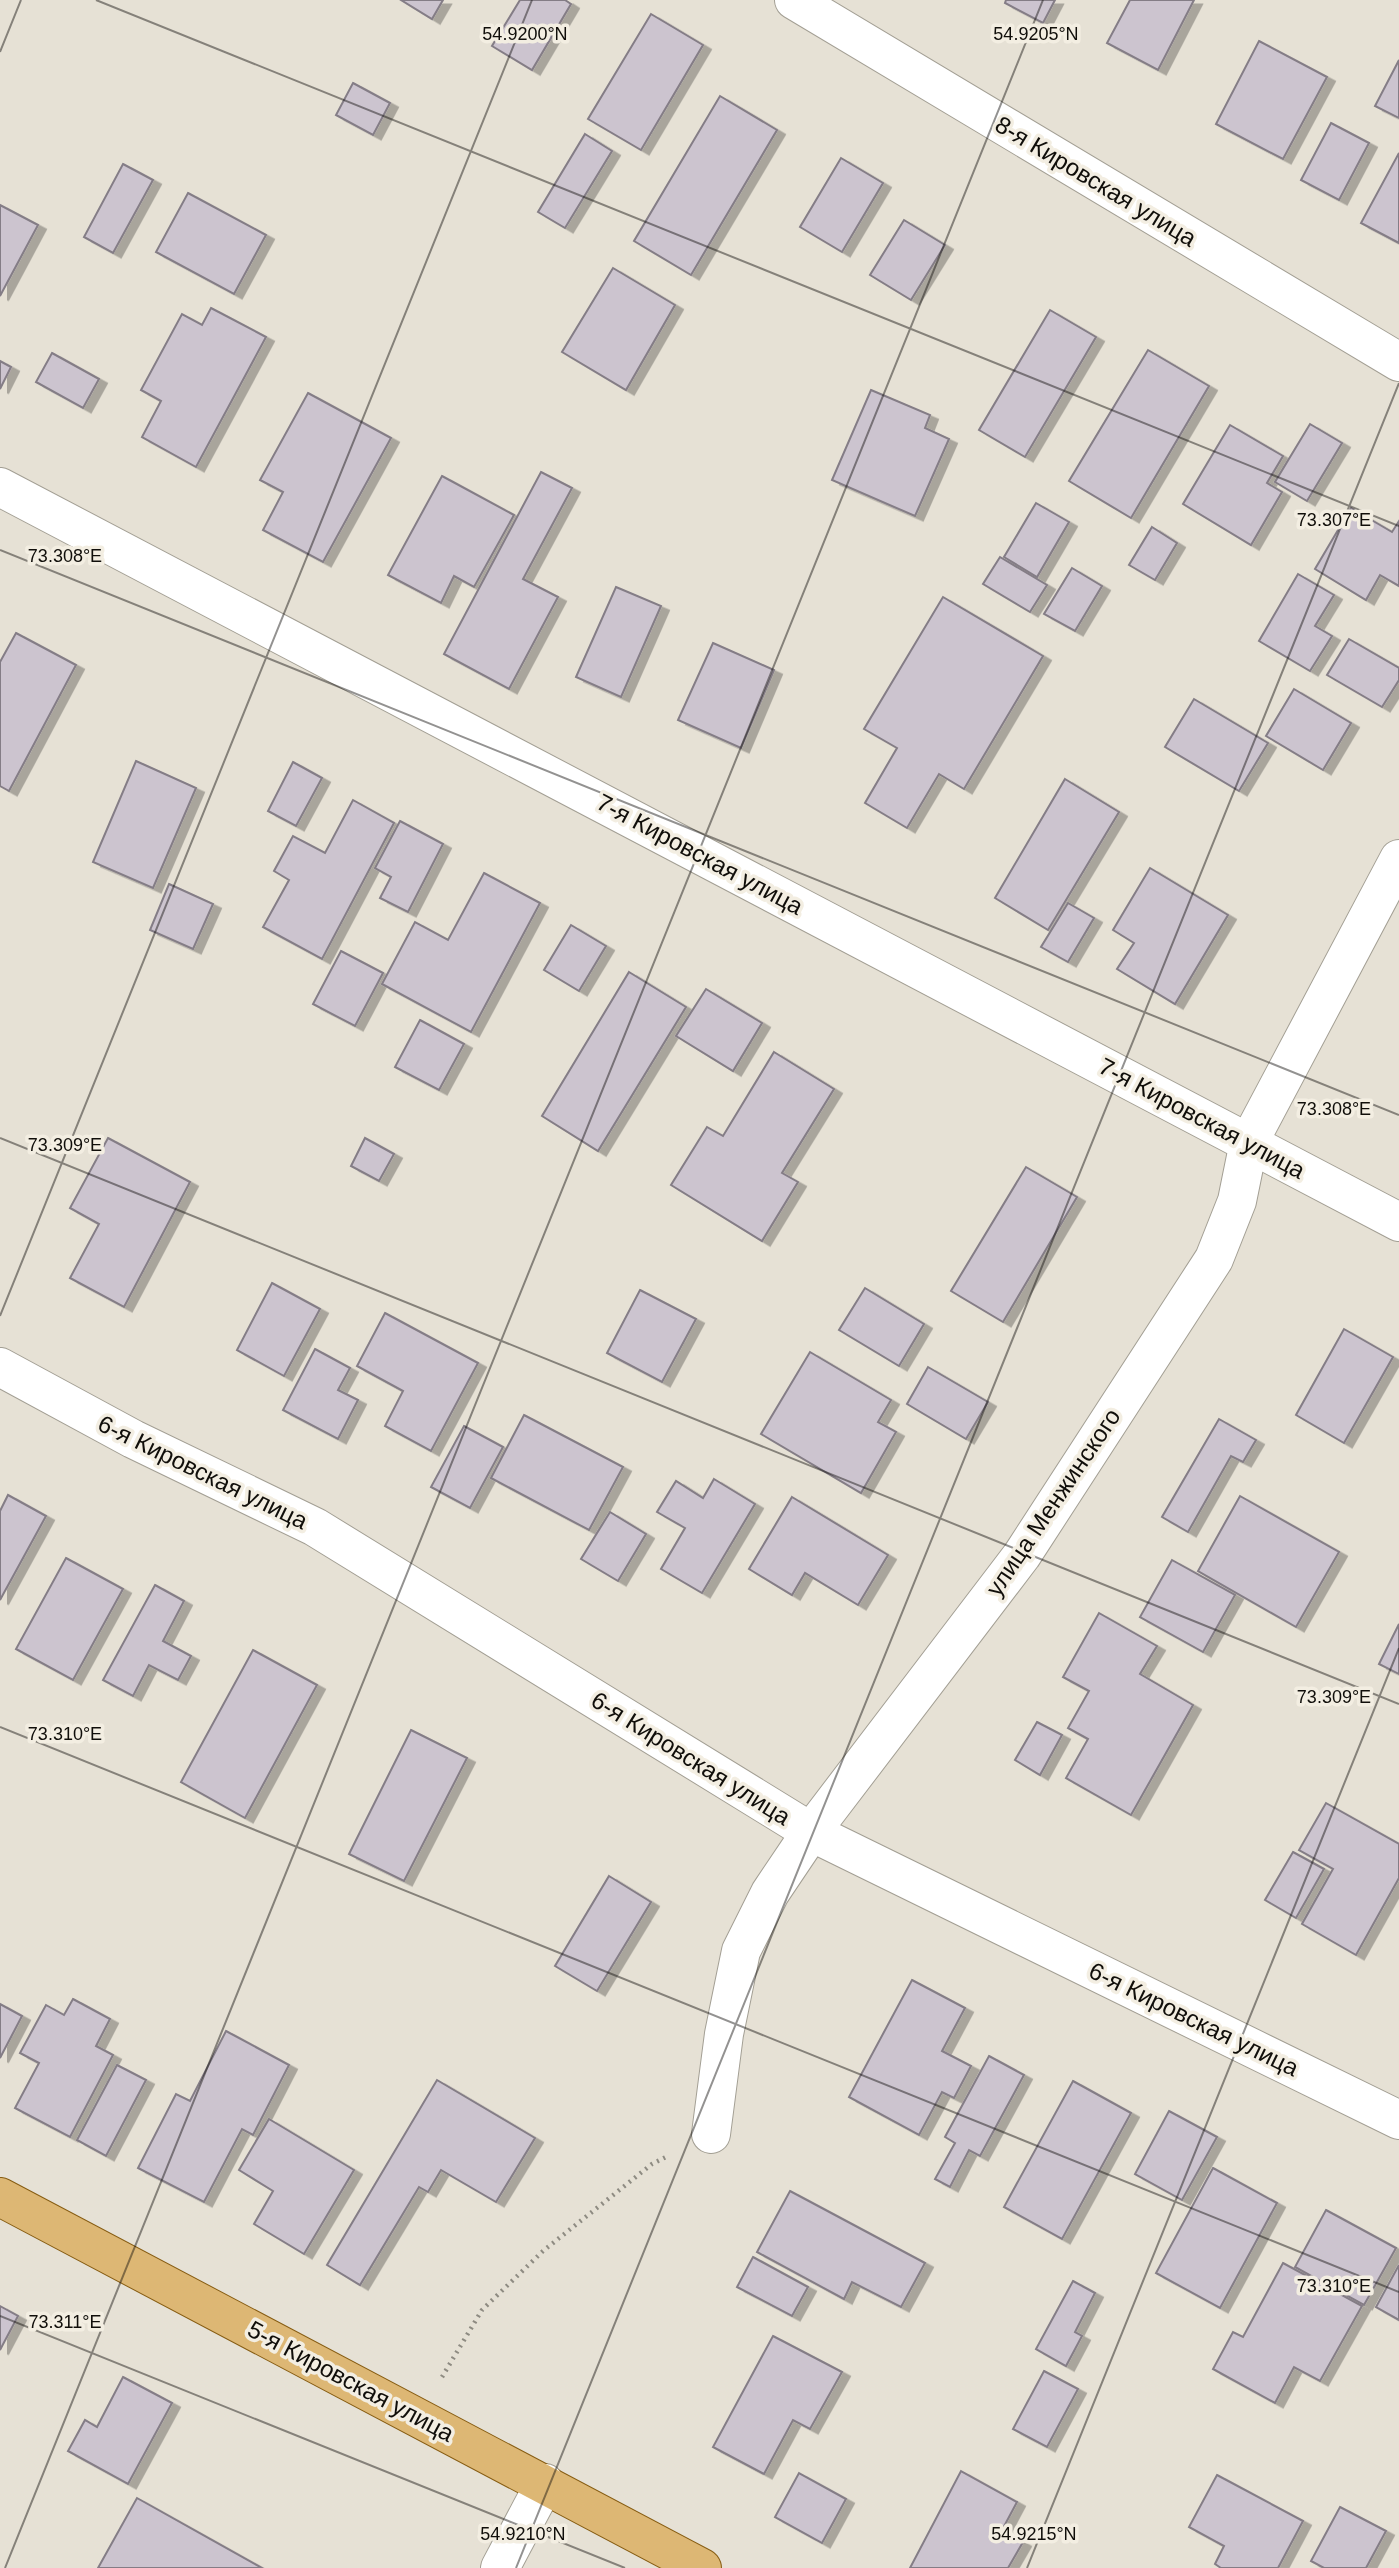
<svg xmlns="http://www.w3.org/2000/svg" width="1399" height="2568" font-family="Arial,sans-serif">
	<defs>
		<filter id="shadow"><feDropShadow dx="8" dy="4.5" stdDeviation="0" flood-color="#0004"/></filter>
	</defs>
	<rect width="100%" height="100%" fill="#e6e1d5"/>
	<g fill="#ccc4cf" stroke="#847d86" stroke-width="2" filter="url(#shadow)">
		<polygon points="401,0 443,0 432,19"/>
		<polygon points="520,0 565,0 571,4 532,70 492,46"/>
		<polygon points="1006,0 1055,0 1043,23 1005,3"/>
		<polygon points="1130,0 1194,0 1158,70 1107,43"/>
		<polygon points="651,14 703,45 641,150 588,119"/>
		<polygon points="1259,41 1327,77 1283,159 1216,124"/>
		<polygon points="1399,60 1399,118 1375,106"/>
		<polygon points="353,83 390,103 373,135 336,115"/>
		<polygon points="720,96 777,130 691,275 634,241"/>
		<polygon points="1331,123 1369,143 1339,200 1301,180"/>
		<polygon points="585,134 612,151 565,228 538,212"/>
		<polygon points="1399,153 1399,243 1361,223"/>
		<polygon points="841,158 883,183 842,252 800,227"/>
		<polygon points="123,164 153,180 113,253 84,237"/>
		<polygon points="188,193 266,235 234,294 156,252"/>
		<polygon points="0,205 38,225 0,296"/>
		<polygon points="904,220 945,245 911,300 870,275"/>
		<polygon points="613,268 675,305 626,390 562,352"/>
		<polygon points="211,308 266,337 196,467 142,437 161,401 141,390 182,314 202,325"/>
		<polygon points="1050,310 1096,337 1025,457 979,430"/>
		<polygon points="1148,350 1209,386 1131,518 1069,481"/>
		<polygon points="52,353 99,379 83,408 36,382"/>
		<polygon points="0,361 11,367 0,389"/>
		<polygon points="871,390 930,415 925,428 949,439 915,516 832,480"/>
		<polygon points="308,393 391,438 323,562 263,530 283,492 260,480"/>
		<polygon points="1310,424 1342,443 1307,501 1275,482"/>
		<polygon points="1230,425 1283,456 1267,483 1282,492 1251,545 1183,504"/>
		<polygon points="541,472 572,488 523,579 558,597 509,689 444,654"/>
		<polygon points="442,476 514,515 474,587 454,576 441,603 388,575"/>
		<polygon points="1036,503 1069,522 1037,577 1004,557"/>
		<polygon points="1351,508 1392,532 1399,521 1399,586 1380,575 1366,600 1315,569"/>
		<polygon points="1152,527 1177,543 1155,580 1129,565"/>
		<polygon points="1000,557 1047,585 1030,612 983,584"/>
		<polygon points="1072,568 1102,586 1075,631 1044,614"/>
		<polygon points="1298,574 1334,595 1315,626 1332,636 1310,671 1259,641"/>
		<polygon points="616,587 661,606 621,697 576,677"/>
		<polygon points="943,597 1043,656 964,789 939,774 907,828 865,803 897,748 864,729"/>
		<polygon points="16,633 76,665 9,791 0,786 0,662"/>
		<polygon points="1349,639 1399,668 1399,680 1382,707 1327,675"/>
		<polygon points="713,643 774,670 741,748 678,720"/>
		<polygon points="1294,689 1351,723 1323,770 1266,736"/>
		<polygon points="1194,699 1268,743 1239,791 1165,747"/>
		<polygon points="136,761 196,788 153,888 93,862"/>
		<polygon points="293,762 322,778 296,826 268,811"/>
		<polygon points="1065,779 1119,812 1048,930 995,898"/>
		<polygon points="353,800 394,823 322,959 263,927 289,880 274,871 293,836 325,853"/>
		<polygon points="400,821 443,844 408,912 380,898 391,877 375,868"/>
		<polygon points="1150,868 1228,915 1175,1004 1117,969 1134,943 1113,930"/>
		<polygon points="484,873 540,903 471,1032 382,984 415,922 448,940"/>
		<polygon points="169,884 213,904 193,949 150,930"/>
		<polygon points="1068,903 1094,918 1068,962 1041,947"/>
		<polygon points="571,925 606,946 579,991 544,970"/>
		<polygon points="341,951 383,973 355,1026 313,1004"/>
		<polygon points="629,972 686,1007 598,1151 542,1116"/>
		<polygon points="706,989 762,1023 733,1071 676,1036"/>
		<polygon points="420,1020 464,1044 439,1090 395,1067"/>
		<polygon points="774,1052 834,1089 782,1173 798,1182 762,1241 671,1185 707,1127 723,1136"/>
		<polygon points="108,1138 190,1182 124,1307 70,1278 99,1224 70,1208"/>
		<polygon points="365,1138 394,1154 379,1181 351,1166"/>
		<polygon points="1026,1167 1077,1197 1003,1322 951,1291"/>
		<polygon points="272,1283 320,1309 284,1376 237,1350"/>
		<polygon points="865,1288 924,1324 899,1366 839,1330"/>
		<polygon points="640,1290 696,1319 662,1382 607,1353"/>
		<polygon points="385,1313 478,1363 431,1451 385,1426 403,1391 357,1366"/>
		<polygon points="1344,1329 1393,1357 1344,1443 1296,1415"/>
		<polygon points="315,1349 350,1368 338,1390 358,1400 338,1439 283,1410"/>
		<polygon points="810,1352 891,1400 878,1422 896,1432 861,1493 761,1434"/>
		<polygon points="928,1367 988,1402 966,1439 907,1404"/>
		<polygon points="524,1415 623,1467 589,1530 491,1478"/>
		<polygon points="1219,1419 1256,1440 1243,1462 1231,1456 1188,1532 1162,1517"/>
		<polygon points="464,1426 503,1447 470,1508 431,1487"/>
		<polygon points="714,1479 755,1504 702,1593 661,1569 685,1528 657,1512 676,1481 703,1498"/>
		<polygon points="8,1495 46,1516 0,1600 0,1511"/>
		<polygon points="1240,1496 1339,1552 1296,1627 1198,1571"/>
		<polygon points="792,1497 888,1555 858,1605 805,1573 792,1595 749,1569"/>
		<polygon points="610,1512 646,1534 618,1581 581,1559"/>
		<polygon points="66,1558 123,1589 73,1680 16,1649"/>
		<polygon points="1172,1560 1235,1595 1203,1652 1140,1617"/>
		<polygon points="155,1585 184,1601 163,1641 191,1656 178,1680 149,1665 133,1696 103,1680"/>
		<polygon points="1099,1613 1157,1646 1140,1674 1193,1705 1131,1815 1066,1778 1088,1739 1068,1728 1089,1691 1063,1677"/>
		<polygon points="1399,1624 1399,1674 1379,1664"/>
		<polygon points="253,1650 317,1685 245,1818 181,1782"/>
		<polygon points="1037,1722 1062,1735 1040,1775 1015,1760"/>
		<polygon points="411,1730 467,1758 404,1881 349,1854"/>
		<polygon points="1326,1803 1399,1844 1399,1878 1356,1955 1302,1924 1333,1869 1299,1850"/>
		<polygon points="1293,1852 1324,1869 1296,1918 1265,1900"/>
		<polygon points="609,1876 651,1902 597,1991 555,1966"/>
		<polygon points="912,1980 965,2008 942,2051 971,2066 954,2098 942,2092 919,2135 849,2097"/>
		<polygon points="73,1999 110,2019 96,2046 113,2055 70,2137 15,2108 39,2063 20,2053 46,2005 64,2015"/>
		<polygon points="0,2004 22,2016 0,2058"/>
		<polygon points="226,2031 289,2065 253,2135 242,2129 204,2202 138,2168 176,2094 190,2101"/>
		<polygon points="989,2056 1024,2075 980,2156 969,2150 950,2187 935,2179 955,2143 945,2137"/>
		<polygon points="117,2065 146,2080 106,2156 77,2140"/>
		<polygon points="437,2080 535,2138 496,2202 441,2170 428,2192 419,2187 360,2285 327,2265"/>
		<polygon points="1073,2081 1131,2113 1062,2239 1004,2207"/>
		<polygon points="1169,2111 1217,2137 1182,2200 1135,2174"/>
		<polygon points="269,2119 354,2170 304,2254 254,2224 273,2191 239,2170"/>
		<polygon points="1213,2168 1277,2203 1220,2308 1156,2273"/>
		<polygon points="790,2191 925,2263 901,2307 852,2282 844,2299 757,2252"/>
		<polygon points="1326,2210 1396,2248 1364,2305 1295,2267"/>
		<polygon points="753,2257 808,2287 792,2316 737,2287"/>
		<polygon points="1283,2263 1362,2306 1320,2381 1294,2367 1275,2403 1213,2369 1233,2332 1243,2337"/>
		<polygon points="1399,2265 1399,2320 1376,2307"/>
		<polygon points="1073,2281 1095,2293 1075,2332 1082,2336 1066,2366 1036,2349"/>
		<polygon points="0,2306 18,2316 0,2350"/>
		<polygon points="773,2336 842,2372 810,2429 793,2420 764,2474 713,2447"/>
		<polygon points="1044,2371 1078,2389 1047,2447 1013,2429"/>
		<polygon points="123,2377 172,2403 128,2484 68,2451 85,2420 97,2427"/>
		<polygon points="961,2471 1017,2502 1002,2530 1023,2542 1008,2568 910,2568"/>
		<polygon points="799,2473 846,2499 822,2543 775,2517"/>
		<polygon points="1217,2475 1303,2521 1278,2568 1221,2568 1215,2564 1224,2546 1189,2527"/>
		<polygon points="137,2498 262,2568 98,2568"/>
		<polygon points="1340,2507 1386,2531 1366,2568 1324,2568 1311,2561"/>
	</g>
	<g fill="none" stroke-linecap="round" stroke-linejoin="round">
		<g stroke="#a39f94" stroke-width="40">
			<g id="minor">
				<polyline points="794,0 1399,362"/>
				<polyline points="0,487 1399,1222"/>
				<polyline points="0,1367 133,1439 315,1527 811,1832 1399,2120"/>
				<polyline points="711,2134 724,2034 741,1951 770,1893 811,1832 1022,1555 1214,1259 1237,1201 1249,1142 1399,859"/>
				<polyline points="500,2568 545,2483"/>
			</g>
		</g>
		<g stroke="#875d13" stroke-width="40">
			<polyline id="major" points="0,2197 702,2568"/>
		</g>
		<polyline stroke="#8e8b82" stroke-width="4.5" stroke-dasharray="2 5" stroke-linecap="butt" points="442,2377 482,2310 543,2251 652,2164 668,2156"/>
		<use href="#minor" stroke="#fff" stroke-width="38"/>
		<use href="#major" stroke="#ddb774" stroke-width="38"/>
	</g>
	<path fill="none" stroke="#100e0a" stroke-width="2" stroke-opacity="0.45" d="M 96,0 L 1399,526M 0,52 L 21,0M 0,550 L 1399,1115M 0,1138 L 1399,1704M 0,1316 L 532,0M 0,1727 L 1399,2292M 0,2316 L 625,2568M 5,2568 L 1043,0M 516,2568 L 1399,383M 1027,2568 L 1399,1648"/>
	<g text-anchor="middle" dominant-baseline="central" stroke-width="7" stroke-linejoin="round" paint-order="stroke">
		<g font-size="24" fill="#100e0a" stroke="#f3eee2">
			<text transform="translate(1096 181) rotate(31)">8-я Кировская улица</text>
			<text transform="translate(700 854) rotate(28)">7-я Кировская улица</text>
			<text transform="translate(1202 1118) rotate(28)">7-я Кировская улица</text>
			<text transform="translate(203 1472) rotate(26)">6-я Кировская улица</text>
			<text transform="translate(1053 1502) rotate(-56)">улица Менжинского</text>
			<text transform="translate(691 1758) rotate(32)">6-я Кировская улица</text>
			<text transform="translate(1194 2019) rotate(26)">6-я Кировская улица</text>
			<text transform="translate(351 2381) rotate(28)">5-я Кировская улица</text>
		</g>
	</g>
	<g font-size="18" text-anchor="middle" fill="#100e0a" stroke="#f3eee2" stroke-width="7" stroke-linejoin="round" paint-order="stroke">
		<text x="525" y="40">54.9200°N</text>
		<text x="1036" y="40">54.9205°N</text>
		<text x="1334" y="526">73.307°E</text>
		<text x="65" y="562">73.308°E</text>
		<text x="1334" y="1115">73.308°E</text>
		<text x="65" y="1151">73.309°E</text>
		<text x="1334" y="1703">73.309°E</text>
		<text x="65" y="1740">73.310°E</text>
		<text x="1334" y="2292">73.310°E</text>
		<text x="65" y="2328">73.311°E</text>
		<text x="523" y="2540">54.9210°N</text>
		<text x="1034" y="2540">54.9215°N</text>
	</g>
</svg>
